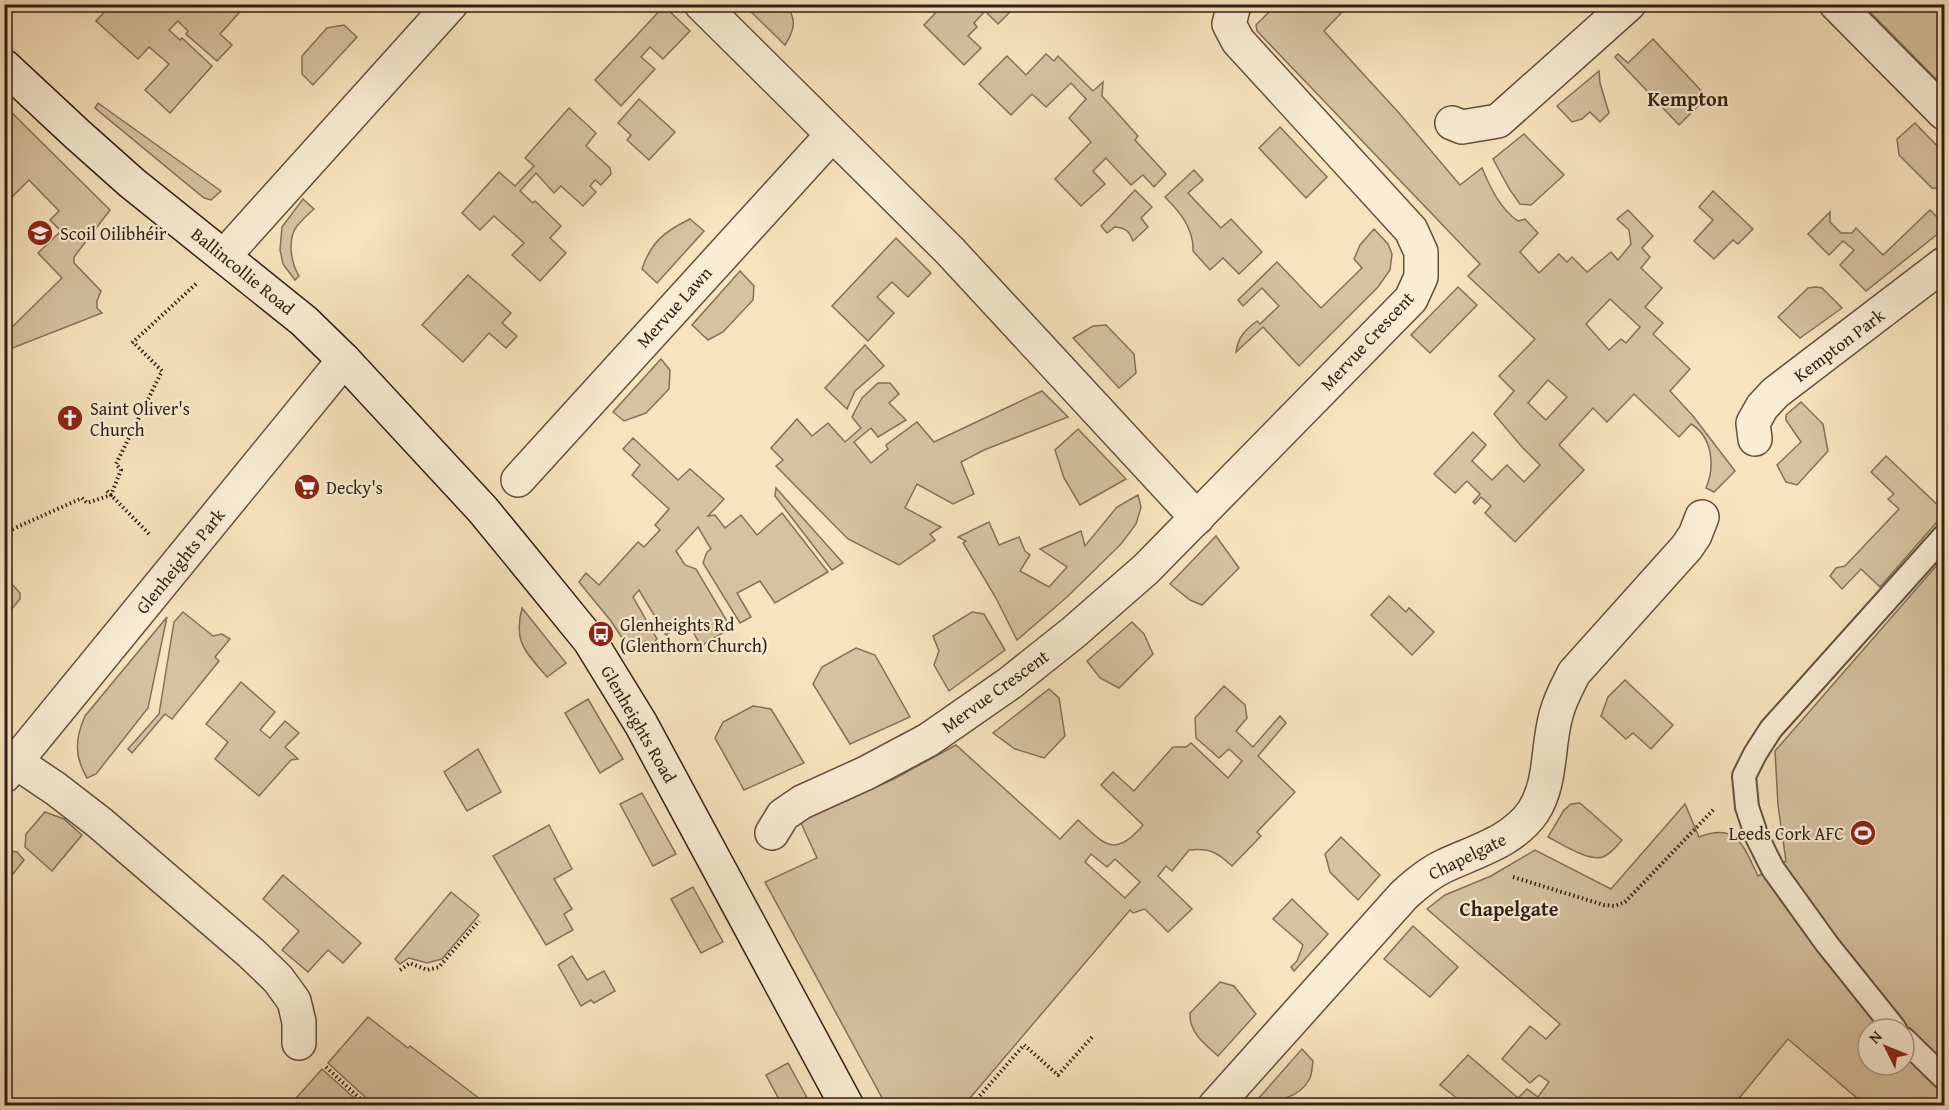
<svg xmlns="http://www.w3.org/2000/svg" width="1949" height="1110" font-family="'Gentium Book Plus',serif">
	<rect width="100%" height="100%" fill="#f7e3bd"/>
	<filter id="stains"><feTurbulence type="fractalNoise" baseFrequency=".00333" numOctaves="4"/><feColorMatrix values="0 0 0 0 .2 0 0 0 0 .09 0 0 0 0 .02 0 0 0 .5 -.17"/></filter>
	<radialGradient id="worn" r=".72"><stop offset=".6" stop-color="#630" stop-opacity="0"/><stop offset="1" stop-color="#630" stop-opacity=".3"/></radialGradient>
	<g fill="#d6c2a0" stroke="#84705a" stroke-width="1.5" fill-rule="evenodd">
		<path d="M 1277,4 L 1337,5 L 1343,11 L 1324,31 L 1399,113 L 1460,185 L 1482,168 C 1490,187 1500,209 1518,221 L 1525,219 L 1538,233 L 1520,252 L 1539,273 L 1559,254 L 1567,262 L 1572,257 L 1587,272 L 1611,252 L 1618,260 L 1631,244 L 1629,230 L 1617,219 L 1628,210 L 1653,236 L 1642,248 L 1650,257 L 1641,268 L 1662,288 L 1645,307 L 1663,323 L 1653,334 L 1690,369 L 1670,391 L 1693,416 L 1735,471 L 1714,492 L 1706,488 C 1715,467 1713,437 1691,424 L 1679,437 L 1634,394 L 1607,422 L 1593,408 L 1559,445 L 1584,470 L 1515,542 L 1485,513 L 1491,506 L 1481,497 L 1475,504 L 1473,502 L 1480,494 L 1467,481 L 1455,493 L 1434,474 L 1473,432 L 1486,445 L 1472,461 L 1492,480 L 1507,465 L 1524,482 L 1540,465 L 1522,447 L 1494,414 L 1514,391 L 1499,376 L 1535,339 L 1468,276 L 1480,264 L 1257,31 L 1256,25 ZM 1610,299 L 1640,327 L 1626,343 L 1621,339 L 1609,350 L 1586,324 ZM 1548,380 L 1567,397 L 1546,420 L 1528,403 Z"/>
		<polygon points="111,5 111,4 246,5 220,34 232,45 217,61 186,34 188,31 178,21 169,30 180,40 182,38 212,66 170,113 145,90 169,64 149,47 138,59 96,21"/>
		<path d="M 744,5 L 785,5 C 798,18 794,31 785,45 Z"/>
		<polygon points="943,5 1009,5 1013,9 998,24 985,11 974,23 977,27 968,36 981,48 964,65 924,25"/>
		<polygon points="1863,5 1944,5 1944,87"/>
		<polygon points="664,6 690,31 663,59 650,47 641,57 655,69 621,106 595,80"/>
		<polygon points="344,25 357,37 313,85 302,74 302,56 327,28"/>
		<polygon points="1653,39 1707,97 1679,125 1615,57 1618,54 1628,63"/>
		<polygon points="1046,54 1054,61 1058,56 1093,91 1103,82 1102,96 1138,136 1135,140 1166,174 1154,187 1143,175 1131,185 1106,158 1093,171 1105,184 1081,206 1055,179 1091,142 1069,118 1086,99 1071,83 1046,107 1032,94 1011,115 979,84 1007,56 1026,75"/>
		<polygon points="1599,71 1600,83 1609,113 1600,122 1590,112 1582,119 1572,122 1557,106"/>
		<polygon points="639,99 675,132 649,160 627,140 631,135 618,123"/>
		<polygon points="98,103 221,191 211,200 204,198 95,108"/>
		<polygon points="5,106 110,210 74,257 74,263 101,291 97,301 97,308 102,313 5,351 5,334 62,278 38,253 61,231 50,220 59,211 29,180 5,204"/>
		<polygon points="569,108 596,133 586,146 610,168 611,174 601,185 595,180 590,186 596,192 583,206 561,186 554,193 536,173 520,191 533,203 535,201 561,226 550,238 566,253 540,281 512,255 524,243 494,216 480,230 462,213 499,172 515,186 534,166 525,158"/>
		<polygon points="1915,123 1944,153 1944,189 1932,188 1899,155 1897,139"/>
		<polygon points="1280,127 1327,177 1306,198 1259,148"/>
		<polygon points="1524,134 1564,175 1531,205 1520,204 1510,190 1493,159"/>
		<path d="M 1194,170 L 1203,180 L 1188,193 L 1221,228 L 1231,219 L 1262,252 L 1239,274 L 1223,258 L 1210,270 L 1193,251 C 1194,229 1180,212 1165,197 Z"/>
		<path d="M 1135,190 L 1152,207 L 1141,218 L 1148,227 L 1133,241 C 1129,231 1126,228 1115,227 L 1107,233 L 1101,226 Z"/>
		<polygon points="1713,191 1753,229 1738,244 1733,240 1714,259 1694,241 1713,220 1699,207"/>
		<path d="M 303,199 L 314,209 C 308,214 302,220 297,226 C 287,239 291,263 299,276 L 295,280 L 283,264 L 280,250 L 282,227 Z"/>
		<polygon points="1930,210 1944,224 1944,229 1866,291 1840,265 1854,250 1843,241 1829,255 1808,234 1830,212 1830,222 1841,233 1852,233 1856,228 1883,255"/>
		<path d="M 690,219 L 704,231 L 657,283 L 642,269 C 651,242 665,231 690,219 Z"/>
		<path d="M 1374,229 L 1388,244 L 1392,254 L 1390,270 L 1378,287 L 1299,366 L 1263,327 L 1236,352 C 1238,337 1245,330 1257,321 L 1260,324 L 1279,306 L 1262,288 L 1243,306 L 1238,300 L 1277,262 L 1321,308 L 1362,268 L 1354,259 L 1360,245 Z"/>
		<polygon points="896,238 931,273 908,297 892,282 877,297 894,313 868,341 832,306"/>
		<polygon points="740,271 754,286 753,300 723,332 708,340 692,325"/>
		<polygon points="468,275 511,313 502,323 517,336 506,348 489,333 463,362 422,325"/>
		<polygon points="1458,287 1477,305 1430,353 1411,335"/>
		<polygon points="1816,287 1822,288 1842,308 1800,338 1778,317 1808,288"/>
		<polygon points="1106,325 1134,354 1136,373 1119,388 1073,338 1093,326"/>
		<polygon points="865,345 884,366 855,391 847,409 825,388"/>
		<polygon points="661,359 670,370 669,389 646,413 624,421 613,412"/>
		<polygon points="878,383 890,383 899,394 889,403 906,420 878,437 871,428 854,442 871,463 888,449 886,445 917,422 934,442 1042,391 1068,417 984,450 961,462 974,494 953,504 917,484 905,508 941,527 930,534 935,540 899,565 848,539 776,466 783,460 771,448 797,419 812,436 828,423 845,442 861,428 852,417 862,398"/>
		<polygon points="1801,402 1823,424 1828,451 1797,485 1786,482 1777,465 1801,442 1786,420 1786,415"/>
		<polygon points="1078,429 1126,479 1080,505 1064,478 1055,450"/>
		<polygon points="633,438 678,480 690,469 724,499 708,516 715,515 725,528 741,515 757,535 782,513 828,572 775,603 760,581 737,593 751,617 740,623 703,563 707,552 711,549 698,527 676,551 685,565 696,569 731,628 701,646 687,621 666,635 639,590 633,597 657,639 649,648 645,641 630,650 611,621 579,582 586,573 599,585 638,542 644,547 660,530 655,525 669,509 632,475 640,465 623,449"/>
		<polygon points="1886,456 1944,511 1944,514 1880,587 1861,569 1842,589 1830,576 1836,568 1845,566 1899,509 1888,499 1894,494 1871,472"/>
		<polygon points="776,488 843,563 832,570 775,496"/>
		<polygon points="1138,495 1141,507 1136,524 1121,544 1067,597 1017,640 996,598 963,543 966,541 958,537 989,522 999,545 1019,537 1025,551 1030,555 1020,571 1049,587 1067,567 1040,549 1081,531 1085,546 1117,507"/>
		<polygon points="1216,536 1239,568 1202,605 1190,600 1170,584"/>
		<path d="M 1944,557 L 1944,1105 L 1865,1105 L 1788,1039 L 1736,1102 L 1739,1105 L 1452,1105 L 1458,1099 L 1440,1085 L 1468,1055 L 1518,1098 L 1527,1089 L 1538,1097 L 1549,1082 L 1539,1075 L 1530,1083 L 1502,1059 L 1530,1026 L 1546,1039 L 1560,1024 L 1427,909 L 1445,895 L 1491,876 L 1535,850 L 1611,889 L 1685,804 L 1699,837 C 1738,822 1743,846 1758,876 L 1786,861 L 1778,805 L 1775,751 ZM 1868,1029 L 1904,1029 L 1904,1065 L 1868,1065 Z"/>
		<polygon points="4,575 20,593 20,599 5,617"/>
		<polygon points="1389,596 1406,612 1409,608 1434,632 1412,655 1371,615"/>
		<path d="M 522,608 L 566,663 L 547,677 C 526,652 513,643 522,608 Z"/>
		<polygon points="183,612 213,636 222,634 230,639 215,657 219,661 172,719 165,714 132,753 128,749 159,714 174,622"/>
		<polygon points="972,612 984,614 1005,650 949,691 934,665 939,651 933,636"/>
		<path d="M 167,617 L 148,708 L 96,774 L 87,778 C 74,756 75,739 85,716 Z"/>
		<polygon points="1132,622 1144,634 1153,654 1119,688 1100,678 1087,661"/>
		<polygon points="856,648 875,655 910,717 850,744 813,684 822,667"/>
		<polygon points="1625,680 1673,725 1651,749 1633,733 1626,739 1601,716 1608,697"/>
		<polygon points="241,682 275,712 260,730 270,738 285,721 299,733 285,747 298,759 291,760 259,796 215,759 228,742 206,724"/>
		<path d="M 1224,686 L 1245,705 L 1247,718 L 1236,731 L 1253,747 L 1280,716 L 1286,723 L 1258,756 L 1295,792 L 1257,832 L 1261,836 L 1232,866 C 1217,852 1210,848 1189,850 L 1172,871 L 1166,866 L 1158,876 L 1192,909 L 1168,932 L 1145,909 L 1133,913 L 1130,910 L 964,1105 L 886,1105 L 765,882 L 817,858 L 800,821 L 894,779 L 956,745 L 1060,839 L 1078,820 C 1104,844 1115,859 1143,825 L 1101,785 L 1113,772 L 1134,791 L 1173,747 L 1186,747 L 1191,743 L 1228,778 L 1242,761 L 1229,749 L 1219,758 L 1196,738 L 1195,718 ZM 1091,854 L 1107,867 L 1115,859 L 1140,882 L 1125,898 L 1085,862 Z"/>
		<polygon points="1049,689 1059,698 1065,736 1044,758 1015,749 993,733"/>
		<polygon points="588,699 623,759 600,773 565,713"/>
		<polygon points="753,706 771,709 804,763 744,790 715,738 723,722"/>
		<polygon points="478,749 501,792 467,811 444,772"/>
		<polygon points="642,793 676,854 653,866 620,804"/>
		<path d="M 1580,803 L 1622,840 C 1616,847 1611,854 1603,857 C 1589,862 1562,844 1548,837 L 1564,810 L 1571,804 Z"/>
		<polygon points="45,812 64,819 82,835 52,871 25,847 26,834"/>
		<polygon points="549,825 572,869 554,879 572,909 564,914 573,930 546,945 493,856"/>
		<polygon points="1341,837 1380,875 1358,900 1330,872 1325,854"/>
		<polygon points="9,851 17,852 24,860 5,884 5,854"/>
		<polygon points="283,875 361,943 343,963 328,950 308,972 282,950 299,931 263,899"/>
		<polygon points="693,887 723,942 701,953 671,899"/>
		<polygon points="451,892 479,915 442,959 427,963 409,958 400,964 395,959"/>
		<polygon points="1292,899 1328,934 1294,971 1291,967 1297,961 1303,945 1273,919"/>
		<polygon points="1413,926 1458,967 1430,997 1384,959"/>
		<polygon points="572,956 587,980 604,971 615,991 594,1003 591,1000 581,1006 558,965"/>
		<path d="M 1220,982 L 1234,986 L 1256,1014 L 1218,1056 C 1205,1044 1189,1033 1190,1013 Z"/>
		<polygon points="368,1017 408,1048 410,1046 488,1105 374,1105 328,1063"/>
		<path d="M 1302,1049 L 1313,1061 C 1312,1067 1312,1076 1309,1080 C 1299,1098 1276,1103 1258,1099 Z"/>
		<polygon points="788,1063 811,1105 782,1105 766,1075"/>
		<polygon points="322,1069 362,1105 323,1105 318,1101 313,1105 290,1105"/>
	</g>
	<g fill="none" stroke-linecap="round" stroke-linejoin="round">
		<g stroke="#644f3f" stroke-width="26">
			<g id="lane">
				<polyline points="1895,1029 1827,944 1773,869 1757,837 1747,807 1744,776 1755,754 1771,729 1944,536"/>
				<polyline points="1904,1039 1944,1078"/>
			</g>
		</g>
		<g stroke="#644f3f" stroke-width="36">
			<g id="street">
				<polyline points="701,4 950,251 1197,518"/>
				<polyline points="1836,4 1944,113"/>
				<polyline points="1452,123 1462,127 1498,121 1629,4"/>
				<polyline points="224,256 451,4"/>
				<polyline points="1755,439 1753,423 1762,407 1775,393 1944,264"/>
				<polyline points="518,480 832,135"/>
				<polyline points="16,762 56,789 100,823 251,953 278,979 294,1001 299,1022 299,1043"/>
				<polyline points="4,776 344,360"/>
				<polyline points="772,833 783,815 802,802 866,773 928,740 1010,683 1074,632 1146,569 1411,299 1421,277 1421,252 1411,230 1238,41 1229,24 1233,9"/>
				<path d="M 1215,1106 L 1404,895 C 1417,883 1429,873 1444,866 C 1476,851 1512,842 1533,812 C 1552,783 1547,747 1556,715 C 1560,699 1567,687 1574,673 L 1687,547 L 1695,535 L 1702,517"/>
			</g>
		</g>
		<g stroke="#331e15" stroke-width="36">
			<polyline id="secondary" points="4,66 77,134 132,183 304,321 344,360 483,510 533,571 590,641 641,724 847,1106"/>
		</g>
		<g stroke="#331e15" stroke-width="4" stroke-dasharray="1.5 3" stroke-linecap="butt">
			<polyline points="132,343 197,283"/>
			<polyline points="107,491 151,536"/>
			<polyline points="4,533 82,498 87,503 111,495 121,470 116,464 162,371 133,342"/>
			<polyline points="1513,877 1604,905 1615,906 1625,902 1715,808"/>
			<polyline points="400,970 410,963 427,970 439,967 479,921"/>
			<polyline points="326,1067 368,1106"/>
			<polyline points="971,1106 1024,1045 1058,1075 1094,1035"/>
		</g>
		<use href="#lane" stroke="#faedd4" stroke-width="22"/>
		<use href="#street" stroke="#faedd4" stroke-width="33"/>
		<use href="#secondary" stroke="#faedd4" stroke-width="33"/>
	</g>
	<defs>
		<g id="school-disc" transform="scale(1.35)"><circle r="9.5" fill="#8f2418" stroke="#faedd4"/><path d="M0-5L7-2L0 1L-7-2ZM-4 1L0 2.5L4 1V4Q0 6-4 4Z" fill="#fff"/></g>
		<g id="church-disc" transform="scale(1.35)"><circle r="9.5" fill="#8f2418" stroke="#faedd4"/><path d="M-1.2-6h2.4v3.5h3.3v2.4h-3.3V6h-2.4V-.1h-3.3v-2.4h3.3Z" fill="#fff"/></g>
		<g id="supermarket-disc" transform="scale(1.35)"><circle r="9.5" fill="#8f2418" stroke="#faedd4"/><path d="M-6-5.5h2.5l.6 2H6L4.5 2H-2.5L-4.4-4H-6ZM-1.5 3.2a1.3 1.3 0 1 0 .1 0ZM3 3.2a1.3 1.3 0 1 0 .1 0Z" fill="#fff"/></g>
		<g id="bus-disc" transform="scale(1.35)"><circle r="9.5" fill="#8f2418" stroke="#faedd4"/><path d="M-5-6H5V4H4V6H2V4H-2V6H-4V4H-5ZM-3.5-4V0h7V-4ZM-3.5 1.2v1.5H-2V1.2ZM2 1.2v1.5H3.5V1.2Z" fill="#fff"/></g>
		<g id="stadium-disc" transform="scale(1.35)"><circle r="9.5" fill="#8f2418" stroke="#faedd4"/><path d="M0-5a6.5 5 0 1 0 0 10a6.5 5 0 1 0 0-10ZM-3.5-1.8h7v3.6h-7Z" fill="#fff"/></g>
	</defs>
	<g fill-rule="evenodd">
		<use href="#school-disc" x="40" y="233"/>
		<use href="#church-disc" x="70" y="418"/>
		<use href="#supermarket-disc" x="307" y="487"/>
		<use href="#bus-disc" x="601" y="634"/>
		<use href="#stadium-disc" x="1863" y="833"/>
	</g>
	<g text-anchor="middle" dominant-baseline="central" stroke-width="4.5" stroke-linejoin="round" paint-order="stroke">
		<g font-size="18" fill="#331e15" stroke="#faedd4" text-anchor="start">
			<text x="60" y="233">Scoil Oilibhéir</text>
			<text x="90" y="408">Saint Oliver's<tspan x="90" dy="21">Church</tspan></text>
			<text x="326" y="487">Decky's</text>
			<text x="620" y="624">Glenheights Rd<tspan x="620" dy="21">(Glenthorn Church)</tspan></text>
			<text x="1844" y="833" text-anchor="end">Leeds Cork AFC</text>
		</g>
		<g font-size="18" fill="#331e15" stroke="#faedd4">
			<text transform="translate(243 271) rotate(39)">Ballincollie Road</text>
			<text transform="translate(674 307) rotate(-48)">Mervue Lawn</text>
			<text transform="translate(1367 341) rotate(-47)">Mervue Crescent</text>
			<text transform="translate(1839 345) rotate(-37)">Kempton Park</text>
			<text transform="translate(180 561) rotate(-51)">Glenheights Park</text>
			<text transform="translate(995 691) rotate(-36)">Mervue Crescent</text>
			<text transform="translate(639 724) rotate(60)">Glenheights Road</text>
			<text transform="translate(1467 856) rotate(-26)">Chapelgate</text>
		</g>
		<g font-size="20" font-weight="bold" fill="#331e15" stroke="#faedd4">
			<text x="1688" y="98">Kempton</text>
			<text x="1509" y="908">Chapelgate</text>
		</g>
	</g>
	<rect width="1949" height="1110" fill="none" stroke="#f7e3bd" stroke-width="24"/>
	<rect x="6" y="6" width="1937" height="1098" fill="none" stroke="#331e15" stroke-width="3"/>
	<rect x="12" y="12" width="1925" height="1086" fill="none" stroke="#331e15" stroke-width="1.5"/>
	<g transform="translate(1886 1047) rotate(313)"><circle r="28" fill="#faedd4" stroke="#aa9a88" stroke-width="1.5"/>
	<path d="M0-4.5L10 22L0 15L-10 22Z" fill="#8f2418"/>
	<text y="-9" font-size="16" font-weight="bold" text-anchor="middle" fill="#331e15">N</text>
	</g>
	<rect width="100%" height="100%" filter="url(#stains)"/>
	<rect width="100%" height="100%" fill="url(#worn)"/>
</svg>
